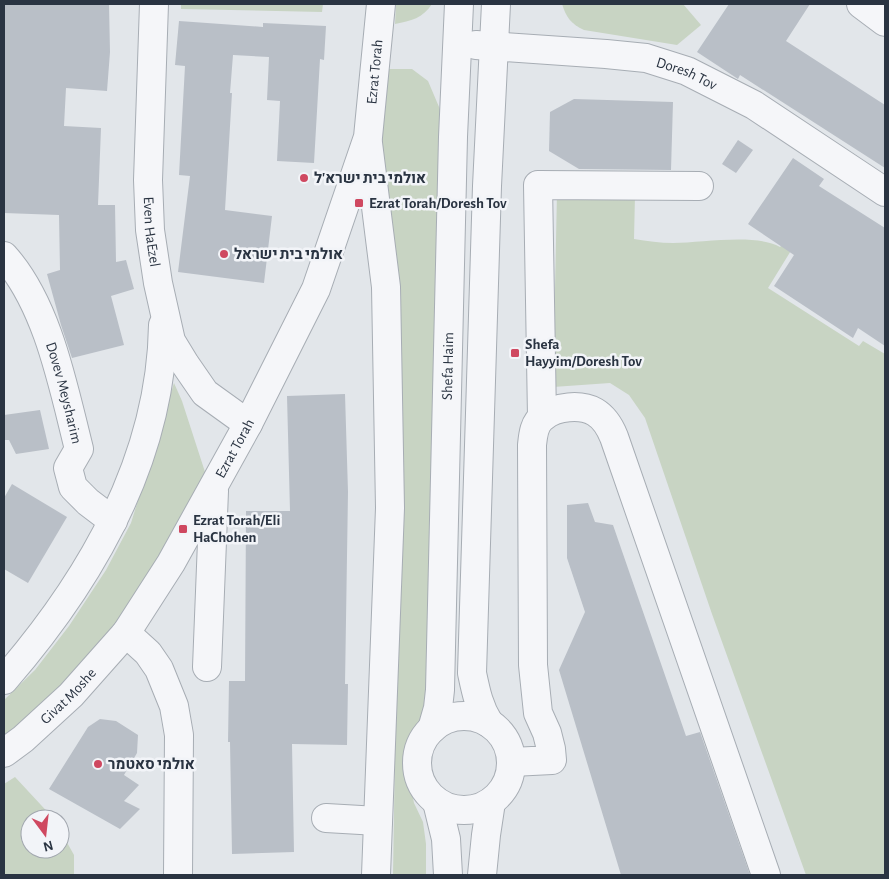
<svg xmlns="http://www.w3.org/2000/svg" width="889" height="879" font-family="'Alegreya Sans',Heebo,sans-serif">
	<rect width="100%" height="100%" fill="#e2e6ea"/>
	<g fill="#c8d4c3">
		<polygon points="181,4 323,4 322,12 181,9"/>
		<path d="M 396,4 L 432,4 C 423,18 411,21 395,24 Z"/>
		<path d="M 562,4 L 683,4 L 701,25 L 677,45 L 584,30 C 571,24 566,17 562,4 Z"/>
		<polygon points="387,69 412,69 428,81 442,114 430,684 422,717 410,733 405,756 414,803 423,822 426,844 426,875 393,875 399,501 375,184"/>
		<path d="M 557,192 L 635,195 L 634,239 C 647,241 660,243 673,243 C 702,243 755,233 780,247 L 784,243 L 792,249 L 768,288 L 859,346 L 863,341 L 885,354 L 885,875 L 806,875 L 712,614 L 645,418 L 629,395 L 610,383 L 553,387 Z"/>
		<polygon points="174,383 182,401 205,472 164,553 96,656 4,740 4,700 35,670 69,626 106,570 131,523"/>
		<polygon points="15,777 54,819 30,819 30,849 60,849 60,830 74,855 74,875 4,875 4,784"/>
	</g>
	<g fill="#b9bfc7">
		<polygon points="4,4 109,4 110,52 107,91 66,88 64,126 101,128 98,205 115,205 116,262 126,260 134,289 111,296 124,345 72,358 61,325 47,274 60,270 59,215 4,213"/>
		<polygon points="729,4 810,4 786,41 885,105 885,168 740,75 738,79 697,52"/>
		<polygon points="179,21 263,27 263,23 326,26 324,60 320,59 314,163 277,161 280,101 267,100 269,57 233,55 230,93 232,93 225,210 272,216 264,283 178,272 190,176 179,175 185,66 175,65"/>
		<polygon points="574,99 673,102 671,170 579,169 549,151 550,112"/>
		<polygon points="738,140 753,150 736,173 722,164"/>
		<polygon points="793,158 824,179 819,186 885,228 885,346 858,328 853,338 774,286 794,255 748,224"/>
		<polygon points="345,394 348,492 345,684 348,684 347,745 292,744 294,852 232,854 230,742 228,742 229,681 245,681 246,511 290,511 287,396"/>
		<polygon points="40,410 49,449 16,454 9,440 4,440 4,415"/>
		<polygon points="12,484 67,517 28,583 4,569 4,498"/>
		<polygon points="588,503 595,522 613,525 686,736 700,732 750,875 621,875 559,670 585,612 567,558 567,505"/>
		<polygon points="100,719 116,721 138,735 137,753 124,775 139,785 124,801 140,809 120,829 49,789 88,727"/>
	</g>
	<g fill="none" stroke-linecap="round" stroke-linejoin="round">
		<g stroke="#a7adb4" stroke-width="30">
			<g id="minor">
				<path id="s1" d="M 154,4 L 148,180 L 150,230 L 158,283 L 171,341 L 185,364 L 205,393 L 248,424"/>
				<polyline points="861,4 885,22"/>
				<path id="s2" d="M 476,45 L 606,54 L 646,58 L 687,71 L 754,105 L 885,192"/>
				<polyline points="368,143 386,287 390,508 376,875"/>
				<path id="s3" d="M 4,256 C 48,305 63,386 79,449 L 68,468 L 73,487 L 88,502 L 113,521"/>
				<polyline points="542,417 538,185 699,186"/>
				<polyline points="126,633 148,653 159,669 174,706 179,735 178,875"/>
				<polyline points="207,667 214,491"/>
				<path d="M 4,680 C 90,581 161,460 163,325"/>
				<circle cx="464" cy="763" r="47"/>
				<path d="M 489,723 C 479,707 476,692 472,673 L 487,186 L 496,4"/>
				<path id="s4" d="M 432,729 L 438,708 L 440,690 L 453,137 L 459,4"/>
				<path id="s5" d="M 4,753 L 23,739 L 71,695 L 126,633 L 171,563 L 248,424 L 316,289 L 368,137 L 381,4"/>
				<path d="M 512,762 L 552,760 L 551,749 L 547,733 L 538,713 L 533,665 L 532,445 C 533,435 534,423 543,417 C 556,406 581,404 595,412 C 605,418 610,427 614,437 L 766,875"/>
				<polyline points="437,802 446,839 448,875"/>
				<polyline points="326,818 378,821"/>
				<polyline points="482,875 486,835 491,802"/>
			</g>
		</g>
		<use href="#minor" stroke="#f5f6f9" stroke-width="28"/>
	</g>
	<g fill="#cf4860" stroke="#f2f4f8" stroke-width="2">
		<circle cx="304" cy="178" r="5"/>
		<rect x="354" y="198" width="10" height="10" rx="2.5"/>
		<circle cx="224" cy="254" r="5"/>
		<rect x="510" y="348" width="10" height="10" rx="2.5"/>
		<rect x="178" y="524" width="10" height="10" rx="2.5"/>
		<circle cx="98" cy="764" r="5"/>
	</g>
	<g text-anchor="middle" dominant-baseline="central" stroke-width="5" stroke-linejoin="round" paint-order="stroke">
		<g font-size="15" fill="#2a3442" stroke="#f2f4f8">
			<text stroke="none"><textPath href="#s5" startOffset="791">Ezrat Torah</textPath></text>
			<text stroke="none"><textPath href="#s2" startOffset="214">Doresh Tov</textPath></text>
			<text stroke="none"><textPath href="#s1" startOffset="228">Even HaEzel</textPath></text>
			<text stroke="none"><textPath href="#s4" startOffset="364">Shefa Haim</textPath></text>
			<text stroke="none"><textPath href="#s3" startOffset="151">Dovev Meysharim</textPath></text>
			<text stroke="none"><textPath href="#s5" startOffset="386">Ezrat Torah</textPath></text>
			<text stroke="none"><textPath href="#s5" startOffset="86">Givat Moshe</textPath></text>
		</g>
		<g font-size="15" font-weight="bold" fill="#2a3442" stroke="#f2f4f8" text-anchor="start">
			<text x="314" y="178">אולמי בית ישרא'ל</text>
			<text x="369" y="203">Ezrat Torah/Doresh Tov</text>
			<text x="234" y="254">אולמי בית ישראל</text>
			<text x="525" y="344">Shefa<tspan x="525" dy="17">Hayyim/Doresh Tov</tspan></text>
			<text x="193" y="520">Ezrat Torah/Eli<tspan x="193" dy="17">HaChohen</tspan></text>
			<text x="108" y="764">אולמי סאטמר</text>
		</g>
	</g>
	<rect width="889" height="879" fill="none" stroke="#2a3442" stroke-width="10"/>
	<g transform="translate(45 834) rotate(165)"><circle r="24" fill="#f2f4f8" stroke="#a2a7af"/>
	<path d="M0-4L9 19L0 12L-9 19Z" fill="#cf4860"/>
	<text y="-8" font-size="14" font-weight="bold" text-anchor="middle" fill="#2a3442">N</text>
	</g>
</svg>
